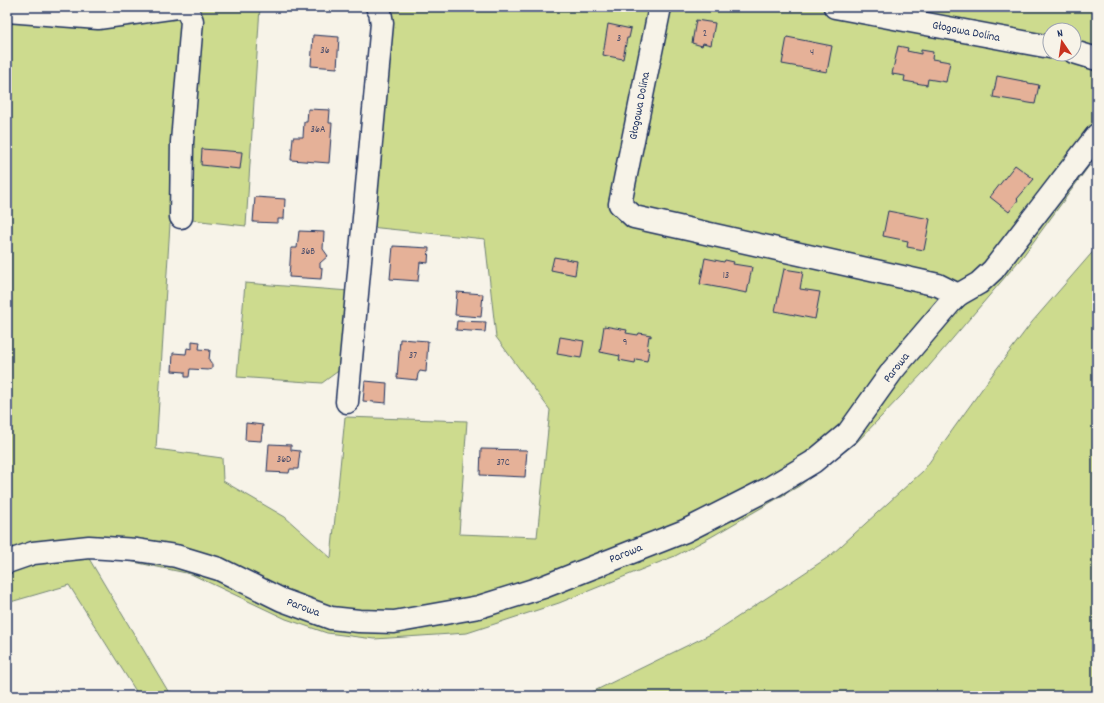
<svg xmlns="http://www.w3.org/2000/svg" width="1104" height="703" font-family="Dekko,sans-serif">
	<rect width="100%" height="100%" fill="#f7f3e8"/>
	<filter id="ink" filterUnits="userSpaceOnUse"><feTurbulence type="fractalNoise" baseFrequency=".025" numOctaves="2"/><feDisplacementMap in="SourceGraphic" scale="8" xChannelSelector="R" yChannelSelector="G"/><feConvolveMatrix kernelMatrix="1 2 1 2 8 2 1 2 1" color-interpolation-filters="sRGB"/></filter>
	<g filter="url(#ink)">
		<g fill="#cddb8e" stroke="#748576" fill-rule="evenodd">
			<path d="M 7,7 L 260,7 L 246,226 L 192,220 L 170,224 L 156,449 L 222,458 L 223,481 L 285,517 L 331,558 L 345,417 L 467,421 L 459,534 L 537,537 L 550,410 L 496,337 L 485,239 L 370,227 L 371,13 L 366,7 L 1097,7 L 1097,155 L 1023,256 L 924,372 L 856,443 L 799,486 L 711,537 L 675,556 L 559,603 L 467,633 L 374,639 L 327,633 L 286,619 L 191,574 L 129,561 L 88,557 L 168,691 L 182,696 L 139,696 L 69,585 L 7,603 ZM 1050,30 L 1074,30 L 1074,54 L 1050,54 Z"/>
			<polygon points="1097,247 1097,696 584,696 715,632 830,556 923,471 992,375 1032,322"/>
			<polygon points="245,283 349,291 341,369 322,383 237,377"/>
		</g>
		<g fill="#e5b198" stroke="#1b2f5e">
			<polygon points="696,20 715,23 711,45 703,43 702,46 692,43"/>
			<polygon points="608,24 631,29 629,38 627,38 623,59 603,55"/>
			<polygon points="313,35 339,37 337,68 311,66"/>
			<polygon points="787,37 832,46 827,72 782,64"/>
			<polygon points="898,46 908,48 907,51 921,54 921,50 933,52 932,59 950,62 946,82 928,79 927,85 904,81 905,76 892,74"/>
			<polygon points="997,76 1028,82 1028,83 1039,85 1035,104 993,97"/>
			<polygon points="308,109 330,110 329,123 332,123 329,163 291,160 293,137 303,137 304,122 307,122"/>
			<polygon points="202,149 242,152 240,169 201,165"/>
			<polygon points="1015,165 1034,179 1017,199 1018,200 1009,212 990,197"/>
			<polygon points="255,197 285,199 284,219 278,219 278,223 253,222"/>
			<polygon points="888,211 930,219 924,250 907,247 908,241 883,236"/>
			<polygon points="299,231 324,232 323,249 328,256 320,263 320,267 322,268 321,279 289,277 291,248 297,248"/>
			<polygon points="393,246 429,248 428,263 420,262 418,281 390,279"/>
			<polygon points="554,257 577,261 575,275 551,270"/>
			<polygon points="705,258 724,262 725,260 734,262 733,264 752,267 747,293 700,284"/>
			<polygon points="784,269 803,272 800,289 820,292 815,319 775,311"/>
			<polygon points="457,292 483,294 481,317 455,315"/>
			<polygon points="457,321 486,322 485,332 456,330"/>
			<polygon points="604,326 627,330 626,333 638,335 639,333 651,335 651,337 649,336 647,350 649,350 647,361 636,359 635,363 619,360 620,356 600,352"/>
			<polygon points="560,337 584,341 581,358 557,354"/>
			<polygon points="400,339 428,341 426,372 420,371 418,374 417,380 397,378"/>
			<polygon points="192,341 200,342 199,349 210,350 209,360 212,364 212,369 208,370 190,369 189,377 185,377 185,372 172,371 173,353 186,354 187,348 192,349"/>
			<polygon points="365,381 387,383 386,403 363,401"/>
			<polygon points="246,423 263,425 261,441 245,440"/>
			<polygon points="269,444 291,445 291,450 300,451 298,469 290,469 289,473 267,472"/>
			<polygon points="481,449 527,450 525,477 480,475"/>
		</g>
		<g fill="none" stroke-linecap="round" stroke-linejoin="round">
			<g stroke="#1b2f5e" stroke-width="25">
				<g id="minor">
					<polyline points="660,7 620,204 634,217 938,285 958,295"/>
					<polyline points="835,7 1050,47"/>
					<polyline points="7,11 98,18 177,7"/>
					<polyline points="1074,52 1097,59"/>
					<polyline points="181,217 182,142 192,21 186,7"/>
					<polyline points="347,402 382,23 380,12 377,7"/>
					<polyline points="7,562 33,553 89,547 137,550 176,556 219,569 282,600 331,618 359,621 394,622 479,607 543,587 685,531 768,489 813,462 848,433 893,370 950,303 958,295 979,283 993,270 1097,135"/>
				</g>
			</g>
			<use href="#minor" stroke="#f7f3e8" stroke-width="22"/>
		</g>
	</g>
	<g text-anchor="middle" dominant-baseline="central" stroke-width="3" stroke-linejoin="round" paint-order="stroke">
		<g font-size="10" fill="#4e506c">
			<text x="705" y="34">2</text>
			<text x="619" y="39">3</text>
			<text x="325" y="51">36</text>
			<text x="812" y="53">4</text>
			<text x="318" y="130">36A</text>
			<text x="308" y="252">36B</text>
			<text x="726" y="276">13</text>
			<text x="625" y="343">9</text>
			<text x="413" y="356">37</text>
			<text x="284" y="460">36D</text>
			<text x="503" y="463">37C</text>
		</g>
		<g font-size="12" fill="#1b2f5e" stroke="#f7f3e8">
			<text transform="translate(966 32) rotate(11)">Głogowa Dolina</text>
			<text transform="translate(640 106) rotate(-79)">Głogowa Dolina</text>
			<text transform="translate(897 368) rotate(-52)">Parowa</text>
			<text transform="translate(626 554) rotate(-22)">Parowa</text>
			<text transform="translate(303 608) rotate(20)">Parowa</text>
		</g>
	</g>
	<rect width="1104" height="703" fill="none" stroke="#f7f3e8" stroke-width="24"/>
	<rect x="12" y="12" width="1080" height="679" fill="none" stroke="#1b2f5e" stroke-width="1.5" filter="url(#ink)"/>
	<g transform="translate(1062 42) rotate(347)"><circle r="19" fill="#f7f3e8" stroke="#9fa5b1"/>
	<path d="M0-3L7 15L0 10L-7 15Z" fill="#c8321e"/>
	<text y="-6" font-size="11" font-weight="bold" text-anchor="middle" fill="#1b2f5e">N</text>
	</g>
</svg>
